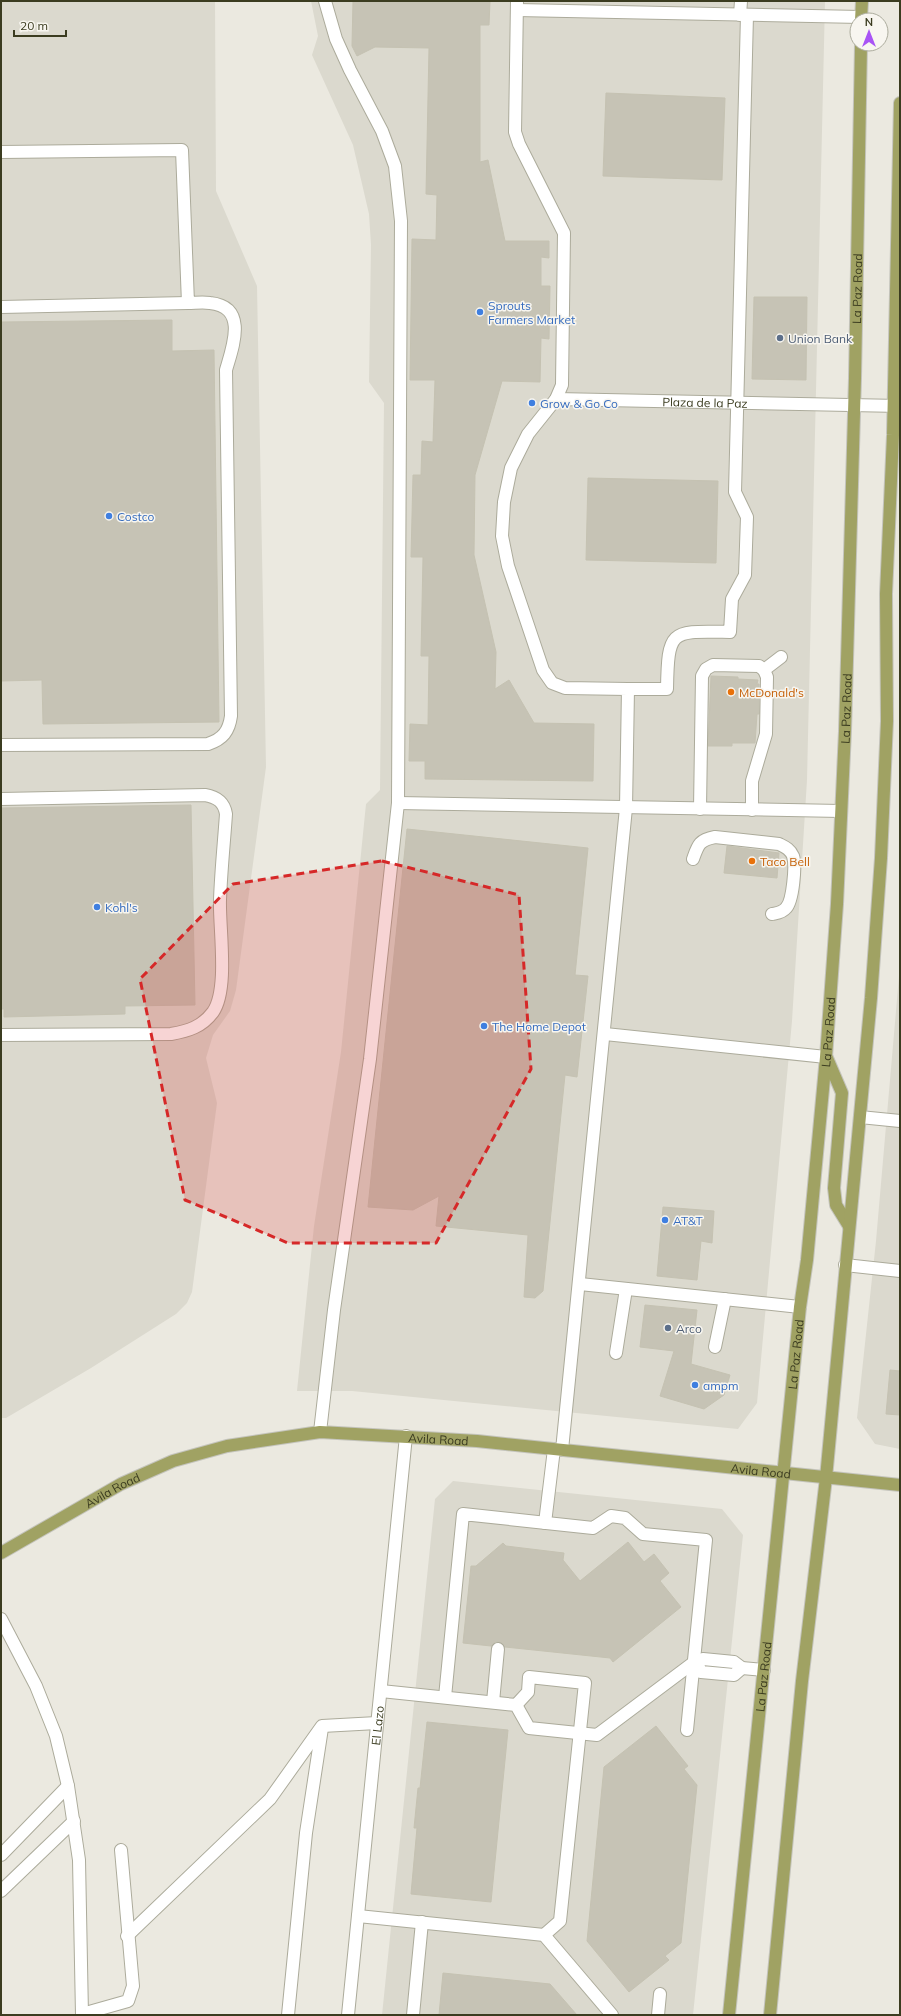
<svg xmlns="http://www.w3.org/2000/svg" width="901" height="2016" font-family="Mulish,sans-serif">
	<rect width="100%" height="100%" fill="#ebe9e0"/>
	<g fill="#dbd9ce">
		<polygon points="1,1 215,1 216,191 257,286 266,767 236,990 230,1011 213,1035 206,1058 217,1103 192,1292 187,1303 176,1314 91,1368 6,1418 1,1418"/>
		<polygon points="311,1 825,1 807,780 792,1021 757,1403 738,1429 352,1391 297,1391 314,1226 341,1052 366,804 380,790 384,403 369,382 371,245 369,214 353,145 312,55 318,36"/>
		<polygon points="900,965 900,1449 875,1444 857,1418 876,1241"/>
		<polygon points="453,1481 722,1509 743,1535 693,2015 382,2015 435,1499"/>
	</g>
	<g fill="#c6c3b5" stroke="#c5c2b2">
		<polygon points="353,1 490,1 489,25 480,25 480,162 488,160 505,241 549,241 549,258 541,257 541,286 550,286 549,339 541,338 540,382 502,381 475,475 474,555 496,652 495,689 509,680 534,723 594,724 593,781 425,779 425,761 409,761 410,724 428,725 429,656 421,656 423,557 411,557 413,475 421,475 422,441 433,442 435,380 410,380 412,239 436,240 437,195 426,194 429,48 375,47 357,56 352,46"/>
		<polygon points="606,93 725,98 722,180 603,176"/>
		<polygon points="754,297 807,297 806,380 752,379"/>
		<polygon points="172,320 172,351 214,350 219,722 43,724 42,680 1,681 1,322"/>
		<polygon points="588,478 718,481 716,563 586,560"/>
		<polygon points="711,676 738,677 738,679 758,680 757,684 759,684 759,714 757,714 755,743 732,743 732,746 708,746"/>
		<polygon points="191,805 195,1005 125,1006 125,1014 4,1017 4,1009 1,1009 1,808"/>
		<polygon points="407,829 588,848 575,975 588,976 577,1077 565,1075 543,1291 535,1298 524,1297 528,1235 436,1226 439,1196 413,1210 368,1207"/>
		<polygon points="727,846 779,853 777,878 724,873"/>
		<polygon points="663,1207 714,1211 712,1243 701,1241 697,1280 657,1276"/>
		<polygon points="645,1305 697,1310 691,1364 730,1375 724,1395 704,1409 660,1396 674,1351 640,1347"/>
		<polygon points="890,1370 900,1371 900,1415 886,1414"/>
		<polygon points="628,1542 644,1562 654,1554 669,1573 660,1581 681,1607 613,1662 610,1658 505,1647 499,1642 495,1642 491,1646 463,1643 471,1566 476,1566 503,1543 506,1546 564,1553 563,1560 580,1581"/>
		<polygon points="427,1722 508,1730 491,1902 411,1894 417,1828 414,1828 418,1788 420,1788"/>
		<polygon points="656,1726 688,1766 684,1769 697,1785 681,1943 665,1956 669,1960 629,1992 587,1941 604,1767"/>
		<polygon points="443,1973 550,1984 577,2015 439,2015"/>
	</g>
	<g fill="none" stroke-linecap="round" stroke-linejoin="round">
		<g stroke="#acab9b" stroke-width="14">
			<g id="minor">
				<polyline points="517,1 515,132 519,144 564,233 562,385 556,399 528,434 511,468 504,502 502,536 508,566 543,670 552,683 565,688 628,689 626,808 562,1450"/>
				<polyline points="517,10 861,17"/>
				<polyline points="740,15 741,1"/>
				<path d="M 1,152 L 182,150 L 188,303 C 195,303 203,302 210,303 C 248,307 233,346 226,370 L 231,716 C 229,731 223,739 208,744 L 1,745"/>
				<polyline points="1,307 188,303"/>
				<path id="s1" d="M 556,399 L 900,406"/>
				<polyline points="764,670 781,657"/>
				<path d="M 628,689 L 667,689 C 668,628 671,631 730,632 L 732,599 L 745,575 L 747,517 L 735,492 L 747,15"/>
				<path d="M 1,799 L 205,795 C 217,797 224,802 226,814 C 224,843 221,871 220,900 C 219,928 229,989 213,1012 C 202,1027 188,1031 171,1034 L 1,1035"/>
				<polyline points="398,803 841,811"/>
				<polyline points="700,809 702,676 706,669 713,665 759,666 764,670 767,677 766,734 752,781 752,810"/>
				<path d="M 693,859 C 698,845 699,840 715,837 L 779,844 C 785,847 790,849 793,856 C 796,865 793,901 786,908 C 782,913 777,913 772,914"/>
				<polyline points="605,1034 826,1057"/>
				<polyline points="860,1117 900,1121"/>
				<polyline points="845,1265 900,1271"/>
				<polyline points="580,1284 800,1307"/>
				<polyline points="715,1347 725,1299"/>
				<polyline points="616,1353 626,1289"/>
				<polyline points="320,1432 334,1310 370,1059 398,803 401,221 395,166 382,131 350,70 336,39 325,1"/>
				<polyline points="545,1523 554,1449"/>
				<polyline points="1,1619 36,1686 56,1736 68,1786 79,1860 82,2015"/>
				<polyline points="697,1663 701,1672 734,1675 742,1668"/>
				<polyline points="381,1691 516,1705 529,1728 597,1735 693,1663 697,1663 703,1659 734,1662 742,1668 764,1670"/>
				<polyline points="445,1697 463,1514 593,1528 611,1516 625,1518 643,1534 706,1540 687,1730"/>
				<polyline points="493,1702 498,1649"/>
				<polyline points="516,1705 528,1692 529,1677 585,1683 560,1921 544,1935"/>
				<polyline points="1,1855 68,1786"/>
				<polyline points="1,1891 74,1821"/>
				<polyline points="358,1916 544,1935 612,2015"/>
				<polyline points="127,1936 270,1799 322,1726 377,1723"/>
				<polyline points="82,2014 128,2001 133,1986 121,1850"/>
				<polyline points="288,2015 306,1833 322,1728"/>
				<path id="s2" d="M 348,2015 L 406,1436"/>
				<polyline points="413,2015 422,1922"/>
				<polyline points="658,2015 660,1994"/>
			</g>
		</g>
		<g stroke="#c4c4bc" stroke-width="14">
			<g id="major">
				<polyline points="861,20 862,1"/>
				<polyline points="827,1058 842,1093 834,1188 836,1205 849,1226"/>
				<path id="s3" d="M 1,1553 L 121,1484 L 173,1461 L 227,1446 L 320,1432 L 477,1441 L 900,1485"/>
				<path id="s4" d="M 729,2015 L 800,1307 L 807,1260 L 826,1057 L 837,904 L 845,731 L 855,378 L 861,44"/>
				<polyline points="770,2015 802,1681 826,1478 871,998 881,858 887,721 886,594 893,435 900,103"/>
			</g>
		</g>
		<use href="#minor" stroke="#fff" stroke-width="12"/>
		<use href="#major" stroke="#a0a263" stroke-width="12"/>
	</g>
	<path fill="#d62828" fill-opacity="0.2" stroke="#d62828" stroke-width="3" stroke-dasharray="8 5" stroke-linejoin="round" d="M 382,861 L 519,895 L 531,1069 L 436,1243 L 288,1243 L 185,1200 L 140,979 L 233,884 Z"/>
	<g fill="#3f7fe0" stroke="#f8f6f0" stroke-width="1.5">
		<circle cx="480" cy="312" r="4"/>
		<circle cx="532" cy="403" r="4"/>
		<circle cx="109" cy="516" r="4"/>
		<circle cx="97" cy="907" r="4"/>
		<circle cx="484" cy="1026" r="4"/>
		<circle cx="665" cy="1220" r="4"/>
		<circle cx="695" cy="1385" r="4"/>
	</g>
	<g fill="#5c6f8a" stroke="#f8f6f0" stroke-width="1.5">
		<circle cx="780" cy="338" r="4"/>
		<circle cx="668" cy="1328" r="4"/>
	</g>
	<g fill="#e8710a" stroke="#f8f6f0" stroke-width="1.5">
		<circle cx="731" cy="692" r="4"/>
		<circle cx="752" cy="861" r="4"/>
	</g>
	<g text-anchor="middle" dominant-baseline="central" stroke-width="3" stroke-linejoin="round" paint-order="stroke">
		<g font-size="12" fill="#3b3c20" stroke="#f8f6f0">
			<text stroke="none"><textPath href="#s4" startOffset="1732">La Paz Road</textPath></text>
			<text stroke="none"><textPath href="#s1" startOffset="149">Plaza de la Paz</textPath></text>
			<text stroke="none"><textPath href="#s4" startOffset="1312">La Paz Road</textPath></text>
			<text stroke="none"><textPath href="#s4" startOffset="988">La Paz Road</textPath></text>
			<text stroke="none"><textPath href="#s4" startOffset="664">La Paz Road</textPath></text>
			<text stroke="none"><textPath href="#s3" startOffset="464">Avila Road</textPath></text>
			<text stroke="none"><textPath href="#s3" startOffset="788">Avila Road</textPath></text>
			<text stroke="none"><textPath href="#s3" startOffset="128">Avila Road</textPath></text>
			<text stroke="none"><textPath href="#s4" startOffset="340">La Paz Road</textPath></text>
			<text stroke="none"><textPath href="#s2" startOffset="291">El Lazo</textPath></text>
		</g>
		<g font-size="12" fill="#366cbe" stroke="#f8f6f0" text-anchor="start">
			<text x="488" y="305">Sprouts<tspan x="488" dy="14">Farmers Market</tspan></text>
			<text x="540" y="403">Grow &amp; Go Co</text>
			<text x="117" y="516">Costco</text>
			<text x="105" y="907">Kohl's</text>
			<text x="492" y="1026">The Home Depot</text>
			<text x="673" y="1220">AT&amp;T</text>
			<text x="703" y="1385">ampm</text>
		</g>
		<g font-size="12" fill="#4e5e75" stroke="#f8f6f0" text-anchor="start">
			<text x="788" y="338">Union Bank</text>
			<text x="676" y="1328">Arco</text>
		</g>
		<g font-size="12" fill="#c56008" stroke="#f8f6f0" text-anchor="start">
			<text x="739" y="692">McDonald's</text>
			<text x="760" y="861">Taco Bell</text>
		</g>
	</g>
	<rect width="901" height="2016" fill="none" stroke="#3b3c20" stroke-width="4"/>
	<g transform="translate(869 32)"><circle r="19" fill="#f8f6f0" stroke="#acac9d"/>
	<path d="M0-3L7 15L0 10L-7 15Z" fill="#a954f5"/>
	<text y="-6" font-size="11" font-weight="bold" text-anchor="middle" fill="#3b3c20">N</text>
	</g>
	<path d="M14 30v6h52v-6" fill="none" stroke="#3b3c20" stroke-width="2"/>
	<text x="20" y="30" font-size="12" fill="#3b3c20" stroke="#f8f6f0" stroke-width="3" paint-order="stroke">20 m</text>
</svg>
